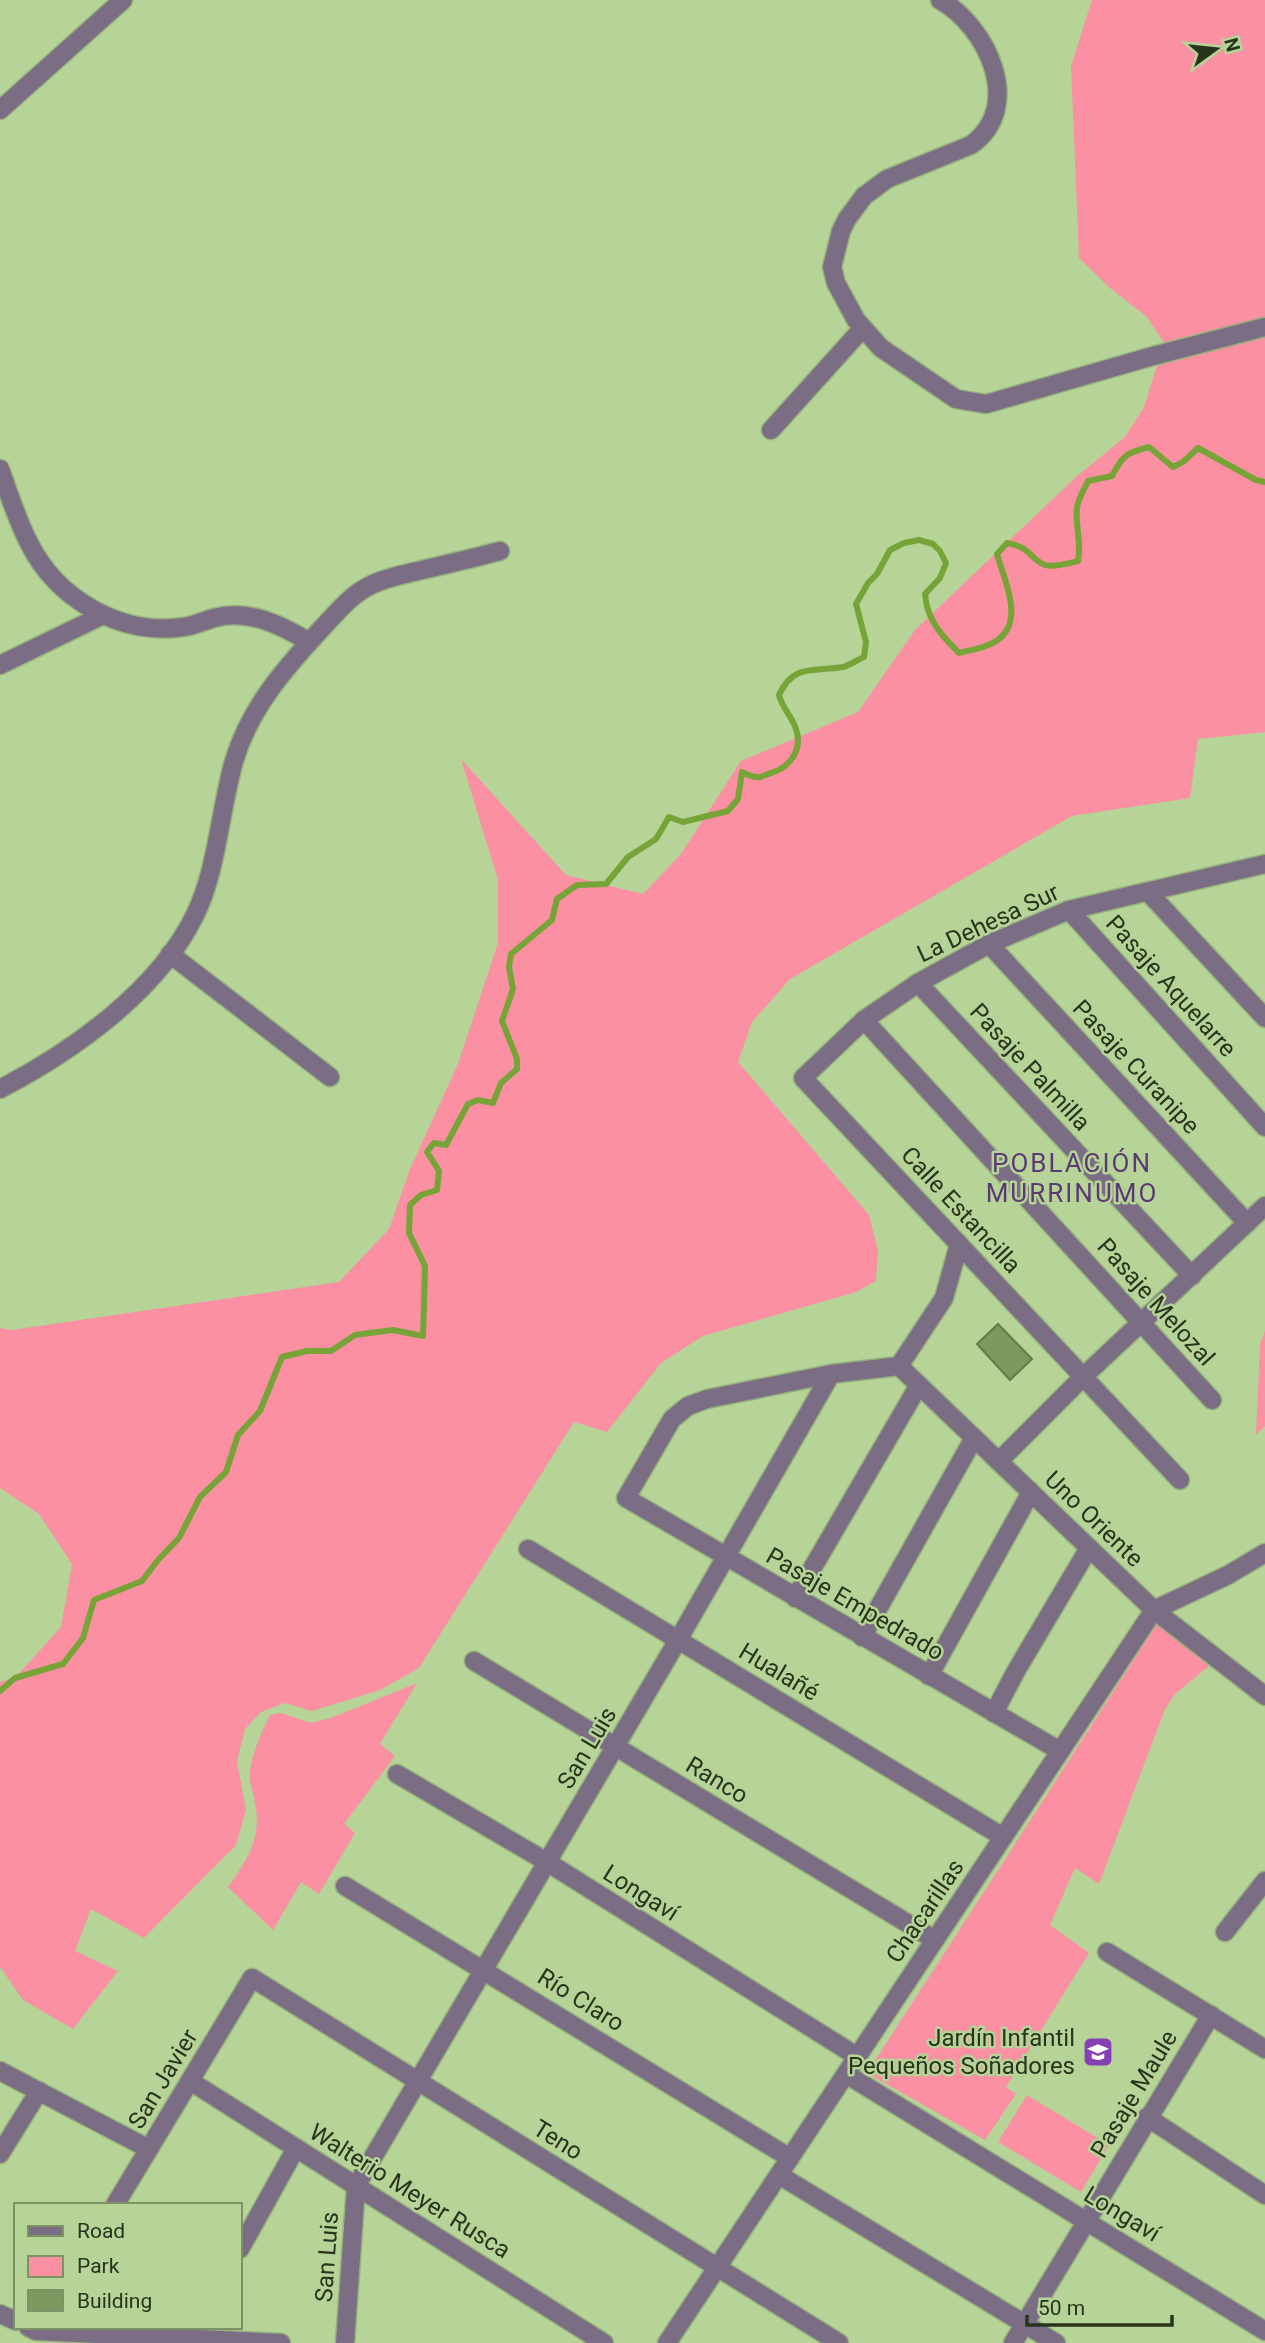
<svg xmlns="http://www.w3.org/2000/svg" width="1265" height="2343" font-family="Roboto,sans-serif">
	<rect width="100%" height="100%" fill="#b6d398"/>
	<g fill="#fa90a2">
		<polygon points="1092,0 1265,0 1265,732 1198,739 1190,798 1072,816 790,979 752,1022 738,1062 869,1215 878,1251 876,1281 856,1292 703,1336 661,1363 607,1432 574,1422 419,1668 380,1690 312,1711 285,1703 261,1712 245,1729 237,1761 246,1810 236,1845 144,1938 91,1909 75,1951 118,1971 73,2029 23,2000 0,1967 0,1682 15,1678 61,1627 72,1564 39,1514 0,1488 0,1328 12,1330 339,1282 389,1229 410,1169 458,1064 498,943 498,880 461,759 566,875 643,894 681,854 741,761 858,712 915,630 1076,477 1125,437 1144,407 1164,343 1147,317 1110,288 1079,258 1071,66"/>
		<polygon points="1265,1331 1265,1426 1256,1435 1260,1344"/>
		<polygon points="1157,1624 1209,1666 1175,1694 1165,1709 1099,1884 1075,1868 1050,1925 1089,1953 1006,2087 1016,2094 985,2140 867,2073"/>
		<path d="M 417,1683 L 380,1744 L 395,1756 L 344,1824 L 355,1833 L 319,1894 L 301,1882 L 273,1930 L 228,1887 C 248,1859 262,1838 255,1803 C 254,1792 248,1782 250,1771 C 253,1751 261,1733 270,1715 L 281,1713 L 311,1723 L 331,1718 Z"/>
		<polygon points="1027,2095 1109,2145 1081,2192 998,2142"/>
	</g>
	<g fill="none" stroke-linecap="round" stroke-linejoin="round">
		<path stroke="#76a437" stroke-width="6" d="M 0,1691 L 15,1678 L 63,1664 L 83,1638 L 94,1600 L 142,1581 L 158,1560 L 179,1538 L 200,1497 L 226,1472 L 238,1435 L 260,1411 L 282,1357 L 307,1351 L 331,1351 L 355,1335 L 393,1330 L 423,1336 L 425,1266 L 409,1233 L 410,1205 L 421,1195 L 437,1190 L 439,1171 L 427,1152 L 434,1143 L 446,1145 L 468,1104 L 478,1100 L 493,1103 L 501,1083 L 517,1069 L 517,1059 L 502,1021 L 513,989 L 509,967 L 511,954 L 552,920 L 557,899 L 577,885 L 606,884 L 628,857 L 656,839 L 669,817 L 683,822 L 728,811 L 738,799 L 742,772 C 746,774 753,777 757,777 C 761,778 765,775 768,774 C 791,768 805,748 794,724 C 789,713 782,707 779,695 C 794,663 814,672 843,667 C 850,665 857,660 864,657 L 866,642 L 856,604 L 868,583 L 877,574 L 890,550 L 904,543 L 919,540 L 933,544 L 940,551 L 946,563 L 940,578 L 925,594 C 927,620 941,635 959,653 C 971,650 986,648 996,641 C 1026,622 1004,580 997,554 L 1007,543 C 1031,547 1030,559 1045,565 C 1055,568 1069,563 1078,561 C 1082,543 1075,526 1077,508 C 1078,499 1084,490 1088,481 L 1112,476 C 1123,455 1126,453 1149,447 L 1173,467 L 1183,462 L 1198,448 L 1256,480 L 1265,482"/>
	</g>
	<polygon fill="#7e9960" stroke="#617b43" stroke-width="2" points="998,1324 1032,1359 1010,1380 977,1344"/>
	<g fill="none" stroke-linecap="round" stroke-linejoin="round">
		<g stroke="#97b07d" stroke-width="21">
			<g id="minor">
				<path d="M 940,0 C 987,26 1025,107 971,145 L 887,179 L 864,196 L 847,219 L 841,231 L 832,267 L 836,283 L 856,320 L 881,348 L 956,399 L 986,404 L 1153,356 L 1265,327"/>
				<polyline points="0,110 123,0"/>
				<polyline points="771,430 862,329"/>
				<path d="M 0,469 C 9,494 17,520 29,543 C 57,599 120,636 183,627 C 194,626 203,621 214,618 C 248,609 280,624 309,642"/>
				<polyline points="0,665 103,615"/>
				<polyline points="1148,892 1265,1018"/>
				<polyline points="1069,910 1265,1127"/>
				<polyline points="989,944 1247,1223"/>
				<polyline points="170,954 330,1077"/>
				<polyline points="918,983 1192,1276"/>
				<polyline points="864,1020 1212,1400"/>
				<path d="M 0,1089 C 73,1051 158,991 195,915 C 217,871 220,810 234,761 C 250,707 286,667 324,626 C 339,610 352,594 371,585 C 387,577 405,574 422,570 C 448,564 474,558 500,551"/>
				<polyline points="899,1366 1154,1610 1265,1696"/>
				<polyline points="831,1374 707,1399 688,1406 672,1419 626,1498 1060,1751"/>
				<polyline points="999,1461 1084,1376 1265,1206"/>
				<polyline points="1180,1480 803,1078 864,1020 918,983 989,944 1069,910 1265,864"/>
				<polyline points="528,1549 1003,1837"/>
				<polyline points="795,1598 919,1385"/>
				<polyline points="862,1637 974,1438"/>
				<polyline points="474,1661 935,1940"/>
				<polyline points="929,1676 1031,1492"/>
				<polyline points="994,1713 1016,1671 1089,1548"/>
				<polyline points="397,1774 547,1862 858,2057"/>
				<polyline points="345,1886 790,2158"/>
				<polyline points="1225,1932 1265,1881"/>
				<polyline points="1107,1952 1265,2049"/>
				<polyline points="0,2071 149,2149"/>
				<polyline points="846,2074 1265,2331"/>
				<polyline points="190,2081 604,2343"/>
				<polyline points="1147,2117 1265,2195"/>
				<polyline points="0,2154 39,2091"/>
				<polyline points="779,2175 1056,2343"/>
				<polyline points="115,2205 252,1978 839,2343"/>
				<polyline points="240,2249 296,2148"/>
				<polyline points="0,2314 16,2321"/>
				<polyline points="28,2327 36,2331 281,2343"/>
				<polyline points="345,2343 356,2186 678,1640 831,1374 899,1366 944,1298 959,1244"/>
				<polyline points="667,2343 1154,1610 1228,1575 1265,1553"/>
				<polyline points="1013,2343 1211,2015"/>
			</g>
		</g>
		<use href="#minor" stroke="#7a6d84" stroke-width="18"/>
	</g>
	<defs>
		<g id="school-square" transform="scale(1.575)"><rect x="-9" y="-9" width="18" height="18" rx="4" fill="#8640b3" stroke="#b6d398"/><path d="M0-5L7-2L0 1L-7-2ZM-4 1L0 2.5L4 1V4Q0 6-4 4Z" fill="#fff"/></g>
	</defs>
	<g fill-rule="evenodd">
		<use href="#school-square" x="1098" y="2052"/>
	</g>
	<g text-anchor="middle" dominant-baseline="central" stroke-width="5" stroke-linejoin="round" paint-order="stroke">
		<g font-size="24" fill="#28341c" stroke="#b6d398">
			<text transform="translate(988 923) rotate(-25)">La Dehesa Sur</text>
			<text transform="translate(1171 986) rotate(48)">Pasaje Aquelarre</text>
			<text transform="translate(1030 1067) rotate(47)">Pasaje Palmilla</text>
			<text transform="translate(1136 1067) rotate(47)">Pasaje Curanipe</text>
			<text transform="translate(961 1210) rotate(47)">Calle Estancilla</text>
			<text transform="translate(1156 1302) rotate(48)">Pasaje Melozal</text>
			<text transform="translate(1094 1519) rotate(44)">Uno Oriente</text>
			<text transform="translate(855 1604) rotate(30)">Pasaje Empedrado</text>
			<text transform="translate(779 1672) rotate(31)">Hualañé</text>
			<text transform="translate(587 1748) rotate(-59)">San Luis</text>
			<text transform="translate(717 1780) rotate(31)">Ranco</text>
			<text transform="translate(641 1893) rotate(32)">Longaví</text>
			<text transform="translate(925 1911) rotate(-56)">Chacarillas</text>
			<text transform="translate(581 2000) rotate(32)">Río Claro</text>
			<text transform="translate(163 2079) rotate(-59)">San Javier</text>
			<text transform="translate(1134 2094) rotate(-59)">Pasaje Maule</text>
			<text transform="translate(558 2140) rotate(32)">Teno</text>
			<text transform="translate(410 2191) rotate(32)">Walterio Meyer Rusca</text>
			<text transform="translate(1122 2214) rotate(31)">Longaví</text>
			<text transform="translate(327 2257) rotate(-86)">San Luis</text>
		</g>
		<g font-size="24" fill="#28341c" stroke="#b6d398" text-anchor="end">
			<text x="1075" y="2038">Jardín Infantil<tspan x="1075" dy="28">Pequeños Soñadores</tspan></text>
		</g>
		<g font-size="26" letter-spacing="2" fill="#5b3973" stroke="#b6d398">
			<text x="1072" y="1163">POBLACIÓN<tspan x="1072" dy="30">MURRINUMO</tspan></text>
		</g>
	</g>
	<rect x="14" y="2203" width="228" height="126" fill="#b6d398" stroke="#7d9366" stroke-width="2"/>
	<rect x="28" y="2226" width="35" height="10" fill="#7a6d84" stroke="#7d9366" stroke-width="2"/>
	<text x="77" y="2238" font-size="21" fill="#28341c">Road</text>
	<rect x="28" y="2256" width="35" height="21" fill="#fa90a2" stroke="#7d9366" stroke-width="2"/>
	<text x="77" y="2273" font-size="21" fill="#28341c">Park</text>
	<rect x="28" y="2290" width="35" height="21" fill="#7e9960" stroke="#7d9366" stroke-width="2"/>
	<text x="77" y="2308" font-size="21" fill="#28341c">Building</text>
	<g transform="translate(1216 49) rotate(75)" stroke="#b6d398" stroke-width="5" paint-order="stroke">
	<path d="M0-5L12 26L0 18L-12 26Z" fill="#28341c"/>
	<text y="-10" font-size="19" font-weight="bold" text-anchor="middle" fill="#28341c">N</text>
	</g>
	<path d="M1027 2315v10h145v-10" fill="none" stroke="#28341c" stroke-width="3.5"/>
	<text x="1038" y="2315" font-size="21" fill="#28341c" stroke="#b6d398" stroke-width="5" paint-order="stroke">50 m</text>
</svg>
